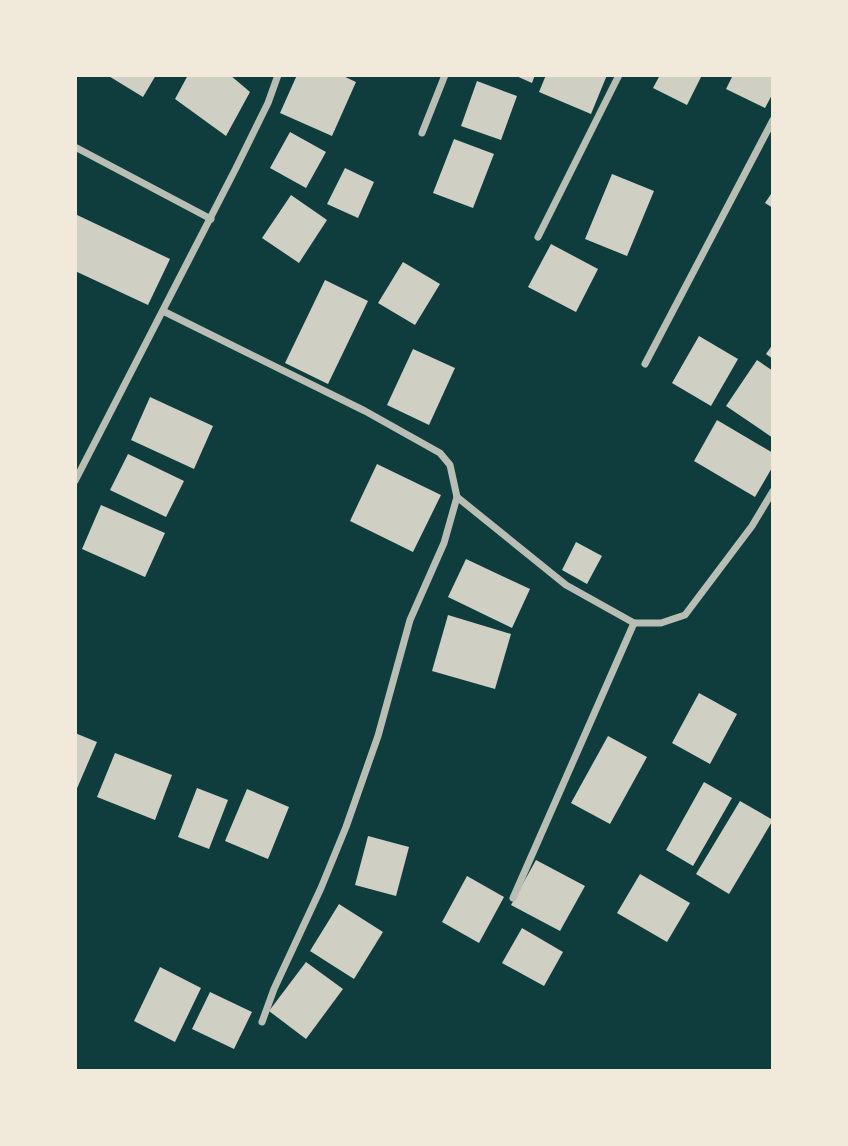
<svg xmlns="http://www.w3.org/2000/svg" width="848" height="1146" font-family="Barlow,sans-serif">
	<rect width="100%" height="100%" fill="#0f3d3e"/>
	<g fill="#cfcfc3">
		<polygon points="107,75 156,75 143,97"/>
		<polygon points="188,75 230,75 250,92 226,136 175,99"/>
		<polygon points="297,75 341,75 356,82 332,136 280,113"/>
		<polygon points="514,75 535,75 532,83"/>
		<polygon points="546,75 607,75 591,114 539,92"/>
		<polygon points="660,75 702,75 687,105 653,88"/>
		<polygon points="733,75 773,75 773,93 765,108 726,89"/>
		<polygon points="477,81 517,96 501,140 461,126"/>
		<polygon points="290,132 326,152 306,188 270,168"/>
		<polygon points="454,139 494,154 473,208 433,193"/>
		<polygon points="345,168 374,182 358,218 327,204"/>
		<polygon points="612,174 654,191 627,256 585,239"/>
		<polygon points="773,191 773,208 765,203"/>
		<polygon points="291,195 327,220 299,263 262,238"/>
		<polygon points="75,214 170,259 148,305 75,271"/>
		<polygon points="551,244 598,269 576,312 528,287"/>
		<polygon points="403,262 440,284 415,325 378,303"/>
		<polygon points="325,280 368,301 328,384 285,363"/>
		<polygon points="699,336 738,359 711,406 672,383"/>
		<polygon points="773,344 773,359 766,354"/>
		<polygon points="413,349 455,368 429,425 387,405"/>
		<polygon points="757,360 773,371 773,438 726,406"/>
		<polygon points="150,397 213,426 194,469 131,440"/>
		<polygon points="717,420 773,453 773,466 755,497 694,461"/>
		<polygon points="128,454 184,481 166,517 110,490"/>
		<polygon points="377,464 441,495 413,552 350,521"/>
		<polygon points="101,505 165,533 145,577 82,549"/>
		<polygon points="576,542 602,556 587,584 562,570"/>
		<polygon points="466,559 530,589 512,628 448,597"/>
		<polygon points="448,615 511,634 495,689 432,671"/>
		<polygon points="699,693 737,714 710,764 672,743"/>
		<polygon points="75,733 97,742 75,793"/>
		<polygon points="608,736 647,757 610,824 571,803"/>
		<polygon points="115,753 172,775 155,820 97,797"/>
		<polygon points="704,782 732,798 693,866 666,850"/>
		<polygon points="197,788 228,800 209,849 178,837"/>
		<polygon points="247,789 289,807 268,859 225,841"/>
		<polygon points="740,801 773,820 729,894 696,874"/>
		<polygon points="368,836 409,847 396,896 355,885"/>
		<polygon points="536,860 585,886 560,931 511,905"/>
		<polygon points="640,874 690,903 667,942 617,913"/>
		<polygon points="467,876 504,897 479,943 442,922"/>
		<polygon points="339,904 383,932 354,979 310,951"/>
		<polygon points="522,928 563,952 544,986 502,963"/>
		<polygon points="306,962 343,989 306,1039 269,1011"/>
		<polygon points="160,967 201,988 175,1042 134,1021"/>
		<polygon points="210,992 252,1012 234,1049 192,1029"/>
	</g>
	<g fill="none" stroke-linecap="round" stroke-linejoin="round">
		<g stroke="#b8beb3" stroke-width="7">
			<polyline points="422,133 445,75"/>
			<polyline points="75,147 211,219"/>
			<polyline points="538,237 619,75"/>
			<polyline points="163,311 365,411 440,453 450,465 457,497 444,543 410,620 378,736 346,827 321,888 274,989 262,1022"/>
			<polyline points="645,364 773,120"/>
			<polyline points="75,481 236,168 268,103 278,75"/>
			<polyline points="457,497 566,585 634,623 661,623 685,615 752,526 773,491"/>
			<polyline points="513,898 634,623"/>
		</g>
	</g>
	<rect width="848" height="1146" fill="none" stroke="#f1e9da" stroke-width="154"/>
</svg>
